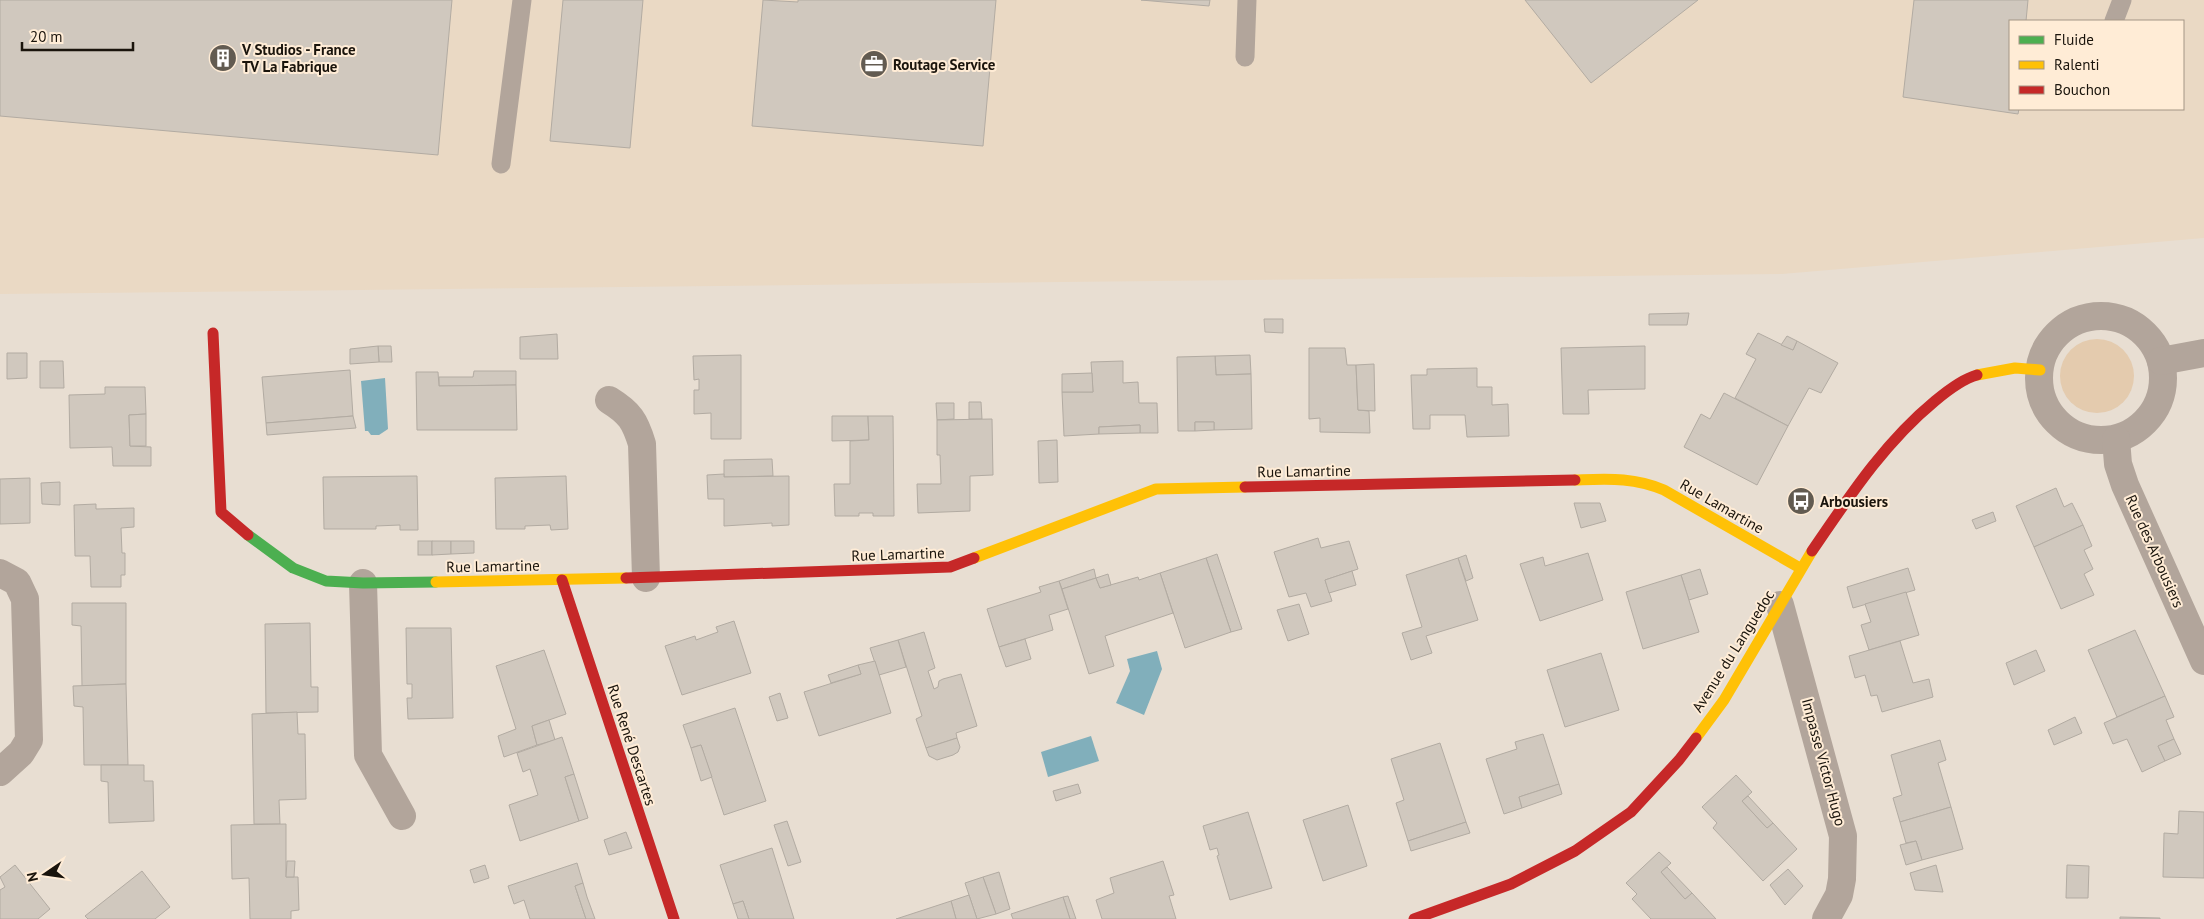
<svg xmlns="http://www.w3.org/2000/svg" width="2204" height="919" font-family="'PT Sans',sans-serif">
	<rect width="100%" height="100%" fill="#e8ded2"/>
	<path fill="#ead9c4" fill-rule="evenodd" d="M 0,0 L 2204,0 L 2204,238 L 1782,274 L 0,294 ZM 2010,21 L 2183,21 L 2183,109 L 2010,109 Z"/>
	<circle fill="#e4cbae" cx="2097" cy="376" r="37"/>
	<g fill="#81afbb">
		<polygon points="385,378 388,429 379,435 371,435 368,431 365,431 361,381"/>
		<polygon points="1157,651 1162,669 1144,715 1116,703 1130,671 1127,659"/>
		<polygon points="1091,736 1099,761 1048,777 1041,752"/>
	</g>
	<g fill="#d0c8be" stroke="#b2aba2">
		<polygon points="0,0 452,0 438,155 0,116"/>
		<polygon points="563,0 643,0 630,148 550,141"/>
		<polygon points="763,0 798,2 798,0 996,0 983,146 752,126"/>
		<polygon points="1141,0 1210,0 1209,6"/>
		<polygon points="1525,0 1698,0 1591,83"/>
		<polygon points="1914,0 2028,0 2026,21 2010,21 2010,109 2019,109 2018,114 1903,97"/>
		<polygon points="1689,313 1687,325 1649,325 1649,314"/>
		<polygon points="1264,319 1283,319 1283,333 1265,332"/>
		<polygon points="1758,333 1793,350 1797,341 1838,363 1821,393 1809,388 1788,426 1735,398 1756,359 1746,354"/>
		<polygon points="557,334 558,359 520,359 520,337"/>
		<polygon points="1787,336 1797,341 1793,350 1781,345"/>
		<polygon points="378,346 391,346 392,362 379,362"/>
		<polygon points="378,346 379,362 350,364 350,349"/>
		<polygon points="1645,346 1645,389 1588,390 1589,414 1563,414 1561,348"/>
		<polygon points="1309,348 1345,348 1347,365 1356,365 1358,410 1369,411 1370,433 1320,432 1320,418 1309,419"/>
		<polygon points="7,353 27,353 27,378 7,379"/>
		<polygon points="741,355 741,439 711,439 711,413 694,414 694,390 699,390 699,379 694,380 693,356"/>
		<polygon points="1250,355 1251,374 1216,375 1215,356"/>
		<polygon points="1215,356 1216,375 1251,374 1252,429 1214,430 1214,422 1195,422 1195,431 1178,431 1177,357"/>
		<polygon points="40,361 63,361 64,388 40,388"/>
		<polygon points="1123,361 1123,383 1138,382 1139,403 1157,403 1158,433 1140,433 1140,425 1099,427 1099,434 1064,436 1062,392 1093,392 1091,362"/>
		<polygon points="1374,364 1375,411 1358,410 1356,365"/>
		<polygon points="1477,368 1477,387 1492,387 1492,405 1508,404 1509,436 1467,437 1465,415 1430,415 1430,429 1413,429 1411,375 1427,375 1427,369"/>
		<polygon points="350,370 353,416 266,423 262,377"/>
		<polygon points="474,371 516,371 516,385 439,386 439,377 473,377"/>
		<polygon points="416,372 438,372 439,386 516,385 517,430 417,430"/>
		<polygon points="1092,373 1093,392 1062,392 1062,374"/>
		<polygon points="105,387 145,387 146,414 129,415 130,446 151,447 151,466 113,466 112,447 70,448 69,395 105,394"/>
		<polygon points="1724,393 1788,426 1757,485 1684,447 1701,414 1710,419"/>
		<polygon points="969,402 981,402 982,419 969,419"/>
		<polygon points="936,403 954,403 954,419 937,420"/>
		<polygon points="146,414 146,446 130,446 129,415"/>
		<polygon points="353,416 356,428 267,435 266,423"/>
		<polygon points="832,416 868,416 869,440 832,441"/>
		<polygon points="868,416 893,416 894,516 873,516 873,513 859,513 859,516 835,516 834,484 850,484 850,441 869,440"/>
		<polygon points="992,419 993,475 970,476 970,511 918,513 917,484 941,484 940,455 937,455 937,420"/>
		<polygon points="1195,422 1214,422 1214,430 1195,431"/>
		<polygon points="1140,425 1140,433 1099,434 1099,427"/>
		<polygon points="1057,440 1058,482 1039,483 1038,441"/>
		<polygon points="772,459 773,476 724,477 724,460"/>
		<polygon points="724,474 724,477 789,476 789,525 772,526 772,523 724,526 724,499 708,499 707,475"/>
		<polygon points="417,476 418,530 400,530 400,525 376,526 376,529 324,529 323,477"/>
		<polygon points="566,476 568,529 551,530 550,525 525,526 525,529 496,529 495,478"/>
		<polygon points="30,478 30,523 0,524 0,479"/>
		<polygon points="60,482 60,505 42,504 41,483"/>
		<polygon points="2056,488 2064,507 2072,503 2083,525 2034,547 2016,506"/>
		<polygon points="1574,503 1600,503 1606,521 1581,528"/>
		<polygon points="96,504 96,509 134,508 134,527 121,528 122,553 125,553 125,575 121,575 121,587 91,587 90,556 75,556 74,505"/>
		<polygon points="1993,512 1996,521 1976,529 1972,520"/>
		<polygon points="2083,525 2092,546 2084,550 2093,569 2084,574 2094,595 2061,609 2034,547"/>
		<polygon points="1318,538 1321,548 1349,541 1358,569 1325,580 1332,601 1311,607 1306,593 1289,597 1274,552"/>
		<rect x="418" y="541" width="14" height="14"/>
		<polygon points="432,541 451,541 451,554 432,555"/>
		<polygon points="451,541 474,541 474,553 451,554"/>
		<polygon points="1588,553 1603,600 1540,621 1520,564 1543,557 1545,566"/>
		<polygon points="1217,554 1242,629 1231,632 1206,558"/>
		<polygon points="1466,555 1473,578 1466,581 1458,558"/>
		<polygon points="1206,558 1231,632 1185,648 1160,573"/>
		<polygon points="1458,558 1478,620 1426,636 1432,653 1411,660 1402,633 1422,627 1406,575"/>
		<polygon points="1908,568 1915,590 1853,608 1847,587"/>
		<polygon points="1094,569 1096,578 1062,589 1059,581"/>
		<polygon points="1700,569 1708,594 1689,600 1681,575"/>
		<polygon points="1352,571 1356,585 1329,593 1325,580"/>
		<polygon points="1160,573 1173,613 1105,636 1114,666 1089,674 1062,589 1096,578 1100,588 1138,577 1139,580"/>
		<polygon points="1108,574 1111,585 1100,588 1096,578"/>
		<polygon points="1681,575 1699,632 1643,649 1626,592"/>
		<polygon points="1059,581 1068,609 1049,615 1053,630 999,647 987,609 1041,592 1039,587"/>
		<polygon points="1906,592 1919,635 1869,650 1861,625 1871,622 1865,604"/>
		<polygon points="72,603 126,603 126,684 82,686 81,626 72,625"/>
		<polygon points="1299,604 1309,634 1288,641 1277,610"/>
		<polygon points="734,621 751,673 682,695 665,646 695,636 696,640 718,632 716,627"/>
		<polygon points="310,623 311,687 318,687 318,712 266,713 265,624"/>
		<polygon points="406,628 451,628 453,718 408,719 407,698 412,698 412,684 407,684"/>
		<polygon points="2135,630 2165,696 2117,717 2088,650"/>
		<polygon points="924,632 935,668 928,671 934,689 938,687 939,681 943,679 961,674 977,726 956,733 957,738 926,748 916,719 922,716 898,640"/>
		<polygon points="1025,639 1031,659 1006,667 999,647"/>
		<polygon points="898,640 906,667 879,675 870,648"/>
		<polygon points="1900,641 1913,683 1929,679 1933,697 1882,712 1877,695 1871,696 1865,675 1855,678 1849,656"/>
		<polygon points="544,650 566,714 532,726 537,745 504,757 498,736 516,729 496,666"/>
		<polygon points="2036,650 2045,671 2014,685 2006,663"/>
		<polygon points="1601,653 1619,710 1565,727 1547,670"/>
		<polygon points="875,661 891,713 819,736 804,692 861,674 858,665"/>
		<polygon points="858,665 861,674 831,683 828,675"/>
		<polygon points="126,684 128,765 84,765 83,707 74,706 73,686"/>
		<polygon points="780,693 788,718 777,721 769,697"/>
		<polygon points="2165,696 2174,717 2166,720 2174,739 2158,746 2165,761 2142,772 2127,739 2113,744 2104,723"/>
		<polygon points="735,708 766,801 724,815 701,745 691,748 683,725"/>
		<polygon points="297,712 298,734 305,734 306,799 279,800 280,824 254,824 252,714"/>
		<polygon points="2075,717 2082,733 2054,745 2048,730"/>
		<polygon points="549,720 555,740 537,745 532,726"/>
		<polygon points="1543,734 1559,784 1519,797 1522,808 1504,814 1486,759 1517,749 1515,742"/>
		<polygon points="562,737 574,774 565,777 579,821 520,841 509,805 538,795 530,769 523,772 517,753"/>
		<polygon points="957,738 960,747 958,752 953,755 937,760 929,756 926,748"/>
		<polygon points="2174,739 2181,754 2165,761 2158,746"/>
		<polygon points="1940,740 1946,760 1938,763 1951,807 1900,822 1893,798 1902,795 1891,755"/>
		<polygon points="1440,743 1466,822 1408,841 1396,803 1404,800 1391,759"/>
		<polygon points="701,745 712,777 701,781 691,748"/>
		<polygon points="101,765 144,765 144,781 153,781 154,821 109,823 108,782 101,781"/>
		<polygon points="574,774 588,818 579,821 565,777"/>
		<polygon points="1736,775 1752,792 1742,801 1767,828 1773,823 1797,849 1763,881 1713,828 1717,823 1702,807"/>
		<polygon points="1078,784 1081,793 1056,801 1053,791"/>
		<polygon points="1559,784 1562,794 1522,808 1519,797"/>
		<polygon points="1748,796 1773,823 1767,828 1742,801"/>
		<polygon points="1348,805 1367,866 1323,881 1303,820"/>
		<polygon points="1951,807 1963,849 1922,860 1916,841 1906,843 1900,822"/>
		<polygon points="2179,811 2204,812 2204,878 2163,877 2164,833 2178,834"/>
		<polygon points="1248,812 1272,888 1230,900 1217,856 1219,855 1217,848 1210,850 1203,826"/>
		<polygon points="787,821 801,862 788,866 774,825"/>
		<polygon points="1466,822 1470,833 1411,851 1408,841"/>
		<polygon points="286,824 286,877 298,877 299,910 291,911 291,919 250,919 249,878 232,879 231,825"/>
		<polygon points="626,832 632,848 609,855 604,840"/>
		<polygon points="1916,841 1922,860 1906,865 1900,845"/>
		<polygon points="772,848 794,919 749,919 743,901 733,904 720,865"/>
		<polygon points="1659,852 1671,863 1661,872 1685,899 1692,893 1716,919 1651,919 1632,899 1637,894 1626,883"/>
		<polygon points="287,861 295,861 294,877 286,877"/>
		<polygon points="1163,861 1174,895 1169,896 1176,919 1102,919 1096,900 1114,893 1110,878"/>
		<polygon points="577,863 583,883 575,886 586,919 530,919 524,900 514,904 508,886"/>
		<polygon points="15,865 50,909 38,919 0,919 0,890 5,887 0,877"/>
		<polygon points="485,865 489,878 474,883 470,870"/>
		<polygon points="1936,865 1943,892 1915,890 1910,873"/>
		<polygon points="2067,865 2089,866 2088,898 2066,898"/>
		<polygon points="1667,867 1692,893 1685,899 1661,872"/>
		<polygon points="1788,869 1803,886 1785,905 1770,885"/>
		<polygon points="142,871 170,907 155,919 88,919 85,916"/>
		<polygon points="999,872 1010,909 996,914 983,877"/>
		<polygon points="983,877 996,914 977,919 965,883"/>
		<polygon points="583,883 587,897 595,919 586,919 575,886"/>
		<polygon points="969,895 977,919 956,919 951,901"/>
		<polygon points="1068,896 1076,919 1070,919 1063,897"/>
		<polygon points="1063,897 1070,919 1013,919 1011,914"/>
		<polygon points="743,901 749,919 738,919 733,904"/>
		<polygon points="951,901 956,919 896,919"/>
		<polygon points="2120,917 2160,918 2160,919 2120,919"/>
	</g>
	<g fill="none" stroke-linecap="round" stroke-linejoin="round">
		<g stroke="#b2a59b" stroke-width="19">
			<polyline points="2114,21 2122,0"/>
			<polyline points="1245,57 1247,0"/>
			<polyline points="501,164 522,0"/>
		</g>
		<g stroke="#b2a59b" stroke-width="28">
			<circle cx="2101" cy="378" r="62"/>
			<polyline points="2161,361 2204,353"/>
			<path d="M 609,400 C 630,413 635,421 642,444 L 646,578"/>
			<polyline points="2116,439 2118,464 2125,485 2204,661"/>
			<polyline points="0,573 17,582 25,599 29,740 21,753 0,772"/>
			<polyline points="363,583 368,755 402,816"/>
			<polyline points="1780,605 1843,836 1842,879 1839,895 1826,919"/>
		</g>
		<polyline stroke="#4caf50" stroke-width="11" points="248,535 293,568 326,581 363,583 436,582"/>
		<g stroke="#ffc107" stroke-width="11">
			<polyline points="1977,375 2015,368 2040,370"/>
			<path d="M 1575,480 C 1608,479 1633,477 1664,490 L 1800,568"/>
			<polyline points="974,558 1156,489 1245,487"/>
			<polyline points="436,582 626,578"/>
			<polyline points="1696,738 1724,700 1812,551"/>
		</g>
		<g stroke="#c62828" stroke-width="11">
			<polyline points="213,333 221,512 248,535"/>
			<polyline points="1245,487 1575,480"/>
			<path d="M 1812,551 C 1849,497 1884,443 1935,401 C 1947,391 1962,379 1977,375"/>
			<polyline points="626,578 950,567 974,558"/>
			<polyline points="562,580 674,919"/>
			<polyline points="1414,919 1511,884 1575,851 1631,812 1679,760 1696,738"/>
		</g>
	</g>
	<defs>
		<g id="building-disc" transform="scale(1.4375)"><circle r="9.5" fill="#625b51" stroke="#ffecd6"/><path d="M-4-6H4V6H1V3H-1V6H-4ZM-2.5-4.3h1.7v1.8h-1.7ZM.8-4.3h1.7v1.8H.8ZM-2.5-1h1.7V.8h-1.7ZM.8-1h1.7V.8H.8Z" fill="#fff"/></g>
		<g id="office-disc" transform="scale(1.4375)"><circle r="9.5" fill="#625b51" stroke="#ffecd6"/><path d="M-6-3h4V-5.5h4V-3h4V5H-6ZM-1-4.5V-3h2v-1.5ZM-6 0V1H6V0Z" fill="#fff"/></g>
		<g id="bus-disc" transform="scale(1.4375)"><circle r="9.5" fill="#625b51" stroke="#ffecd6"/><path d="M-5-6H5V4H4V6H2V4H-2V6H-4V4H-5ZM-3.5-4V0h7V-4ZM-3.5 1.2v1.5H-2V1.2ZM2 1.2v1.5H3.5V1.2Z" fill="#fff"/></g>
	</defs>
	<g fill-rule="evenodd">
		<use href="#building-disc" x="223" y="58"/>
		<use href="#office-disc" x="874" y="64"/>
		<use href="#bus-disc" x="1801" y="501"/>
	</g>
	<g text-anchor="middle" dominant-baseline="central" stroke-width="4" stroke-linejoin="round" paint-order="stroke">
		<g font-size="15" font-weight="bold" fill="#1a140c" stroke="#ffecd6" text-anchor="start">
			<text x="242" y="49">V Studios - France<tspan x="242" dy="17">TV La Fabrique</tspan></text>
			<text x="893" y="64">Routage Service</text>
			<text x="1820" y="501">Arbousiers</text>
		</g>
		<g font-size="15" fill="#1a140c" stroke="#ffecd6">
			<text transform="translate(1304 471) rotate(-1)">Rue Lamartine</text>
			<text transform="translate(1722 506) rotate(30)">Rue Lamartine</text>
			<text transform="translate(2155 551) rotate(66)">Rue des Arbousiers</text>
			<text transform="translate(898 554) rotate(-2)">Rue Lamartine</text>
			<text transform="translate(493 566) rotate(-1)">Rue Lamartine</text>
			<text transform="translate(1733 651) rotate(-58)">Avenue du Languedoc</text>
			<text transform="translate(632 745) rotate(72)">Rue René Descartes</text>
			<text transform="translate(1824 762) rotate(75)">Impasse Victor Hugo</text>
		</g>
	</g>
	<rect x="2009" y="20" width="175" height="90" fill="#ffecd6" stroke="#a39685"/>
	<rect x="2019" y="36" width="25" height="8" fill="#4caf50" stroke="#a39685"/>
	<text x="2054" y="45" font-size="15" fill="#1a140c">Fluide</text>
	<rect x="2019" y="61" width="25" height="8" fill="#ffc107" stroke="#a39685"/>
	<text x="2054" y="70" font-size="15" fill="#1a140c">Ralenti</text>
	<rect x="2019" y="86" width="25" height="8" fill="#c62828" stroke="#a39685"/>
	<text x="2054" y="95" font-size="15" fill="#1a140c">Bouchon</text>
	<g transform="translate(45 874) rotate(257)" stroke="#ffecd6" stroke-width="4" paint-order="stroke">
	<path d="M0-4L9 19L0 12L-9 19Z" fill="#1a140c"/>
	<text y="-8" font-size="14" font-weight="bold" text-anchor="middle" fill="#1a140c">N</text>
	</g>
	<path d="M22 42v8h111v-8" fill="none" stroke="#1a140c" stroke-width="2.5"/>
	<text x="30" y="42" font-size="15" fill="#1a140c" stroke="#ffecd6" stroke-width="4" paint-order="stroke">20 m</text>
</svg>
